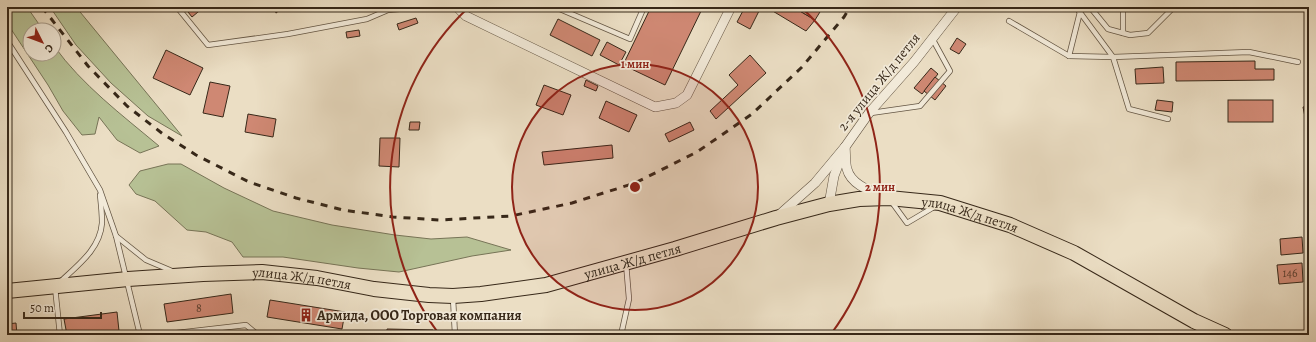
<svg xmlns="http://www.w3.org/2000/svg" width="1316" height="342" font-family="Alegreya,serif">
	<rect width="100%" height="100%" fill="#ebdec4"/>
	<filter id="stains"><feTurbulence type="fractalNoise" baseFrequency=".005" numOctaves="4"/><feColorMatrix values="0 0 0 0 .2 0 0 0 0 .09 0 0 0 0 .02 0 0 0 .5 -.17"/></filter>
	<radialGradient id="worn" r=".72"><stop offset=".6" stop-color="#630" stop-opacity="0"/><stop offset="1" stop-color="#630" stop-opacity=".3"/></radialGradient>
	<g fill="#b7c195" stroke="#777457">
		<path d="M 7,7 L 27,7 L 43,30 L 30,30 L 30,54 L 54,54 L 54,46 C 82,85 122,115 159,146 L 140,153 L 117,140 L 99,117 L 95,134 L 82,135 L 63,111 L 48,85 L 7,23 Z"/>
		<polygon points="50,7 76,7 182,136 148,116 111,83 76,45"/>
		<polygon points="168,164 181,164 224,188 273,211 332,225 395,235 431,239 467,237 511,250 472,256 399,272 358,268 283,257 243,257 232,242 206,232 187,230 155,201 136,194 129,185 140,171"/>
	</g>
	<g fill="#cf8873" stroke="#372819">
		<polygon points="184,7 204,7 192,17"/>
		<polygon points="651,7 703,7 665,85 623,65"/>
		<polygon points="745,7 761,7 750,29 737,22"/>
		<polygon points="766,7 793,7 815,20 806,31"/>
		<polygon points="793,7 823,7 815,20"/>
		<polygon points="416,18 418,23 399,30 397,24"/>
		<polygon points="558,19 600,40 592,56 550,35"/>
		<polygon points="359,30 360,36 347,38 346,32"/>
		<polygon points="957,38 966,44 959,54 950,49"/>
		<polygon points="607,42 626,52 619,65 600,55"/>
		<polygon points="166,50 203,68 190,95 153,78"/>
		<polygon points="750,55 766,73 716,119 710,111 738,85 729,75"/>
		<polygon points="1255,61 1255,69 1274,69 1274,80 1176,81 1176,62"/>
		<polygon points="1163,67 1164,83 1136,84 1135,69"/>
		<polygon points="931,68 938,74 922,94 914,88"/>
		<polygon points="935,77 946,86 935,100 924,91"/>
		<polygon points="586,80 598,86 596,91 584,86"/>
		<polygon points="210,82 230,86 223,117 203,113"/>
		<polygon points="544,85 571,95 563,115 536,105"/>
		<polygon points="1157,100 1173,102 1172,112 1155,110"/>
		<rect x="1228" y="100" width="45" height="22"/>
		<polygon points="606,101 637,115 629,132 599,118"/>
		<polygon points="1309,106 1309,137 1303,107"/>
		<polygon points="248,114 276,119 273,137 245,132"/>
		<polygon points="410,122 420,122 419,130 409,130"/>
		<polygon points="690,122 694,130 669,142 665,134"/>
		<polygon points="380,138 400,138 399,167 379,166"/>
		<polygon points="612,145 613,158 544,165 542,152"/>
		<polygon points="1302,237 1303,253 1281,255 1280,239"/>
		<polygon points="1302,263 1303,282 1279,284 1277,265"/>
		<polygon points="231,294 233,313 167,322 164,304"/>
		<polygon points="270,300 345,312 342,329 267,317"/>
		<polygon points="117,312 119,331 88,335 67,335 64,319"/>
		<polygon points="16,323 17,335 7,335 7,324"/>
		<polygon points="387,329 433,330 433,335 387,335"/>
	</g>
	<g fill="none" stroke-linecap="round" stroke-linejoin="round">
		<g stroke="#645644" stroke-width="6">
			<g id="service">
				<polyline points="177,7 208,45 288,34 367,19 388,10 422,7"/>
				<polyline points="555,7 630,39 644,7"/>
				<polyline points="1076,7 1113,57 1249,52 1298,62"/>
				<polyline points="1090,7 1108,29 1130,35 1148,33 1174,7"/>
				<polyline points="1123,7 1123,33"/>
				<polyline points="1009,21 1069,56 1113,57 1129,109 1168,119"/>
				<polyline points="7,41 66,132 100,190 116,236 140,335"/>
				<polyline points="1069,56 1080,12"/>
				<polyline points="871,113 920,106 950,71 932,38"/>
				<polyline points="891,201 907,223 934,207"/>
				<polyline points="116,236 146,260 172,271"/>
				<path d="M 60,282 C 78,265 100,249 102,223 C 102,214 101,204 100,195"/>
				<polyline points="55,287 60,335"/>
				<polyline points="453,298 455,335"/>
				<polyline points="159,335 246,325 258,335"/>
				<polyline points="621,335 629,299 626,263"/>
			</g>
		</g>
		<g stroke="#645644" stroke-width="10">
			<g id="minor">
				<polyline points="457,7 466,16 655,107 676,103 687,95 731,7"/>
				<polyline points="829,204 834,176 845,147 869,113 914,62 957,7"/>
				<path d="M 779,215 L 815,183 L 845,147 C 846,154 845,163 847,169 C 851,185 871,191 884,196"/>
			</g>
		</g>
		<g stroke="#372819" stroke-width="16">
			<g id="primary">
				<path id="s1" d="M 7,291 L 128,279 L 203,274 L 262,272 L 317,278 L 374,289 L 429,295 L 453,296 L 481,294 L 546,285 L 675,249 L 776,218 L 829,204 L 859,199 L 889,198 L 940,203 L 1010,225 L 1074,253 L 1194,321 L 1225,335"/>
			</g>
		</g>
		<use href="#service" stroke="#f2ead9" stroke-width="4.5"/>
		<use href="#minor" stroke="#f2ead9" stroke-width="9"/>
		<use href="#primary" stroke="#ebdec4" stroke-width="14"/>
		<g stroke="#372819" stroke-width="3" stroke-dasharray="7 7" stroke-linecap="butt">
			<polyline points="42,7 88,66 127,106 163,134 196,155 249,182 296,198 343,210 393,217 440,220 511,216 572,203 635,183 697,152 752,114 802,67 844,17 850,7"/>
			<polyline points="273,7 280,16"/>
		</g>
	</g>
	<circle cx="635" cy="187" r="123" fill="#8f2418" fill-opacity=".12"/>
	<g fill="none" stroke="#8f2418" stroke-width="2">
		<circle cx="635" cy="187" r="123"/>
		<path d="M439 334A245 245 0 0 1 468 8M802 8A245 245 0 0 1 831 334"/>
	</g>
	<defs>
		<g id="building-bare" transform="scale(1.08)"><path d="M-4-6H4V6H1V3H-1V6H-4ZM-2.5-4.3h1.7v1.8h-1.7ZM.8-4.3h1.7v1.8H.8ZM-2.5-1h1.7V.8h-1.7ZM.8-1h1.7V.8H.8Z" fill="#8f2418" stroke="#f2ead9" stroke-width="2.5" paint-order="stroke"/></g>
	</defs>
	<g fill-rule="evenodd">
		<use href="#building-bare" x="306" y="315"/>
	</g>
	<g text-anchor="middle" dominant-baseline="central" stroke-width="3.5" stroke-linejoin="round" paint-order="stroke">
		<g font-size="12" fill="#5d4030">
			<text x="1290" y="273">146</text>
			<text x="199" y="308">8</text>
		</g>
		<g font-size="14" fill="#372819" stroke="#f2ead9">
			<text transform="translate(879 82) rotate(-51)">2-я улица Ж/д петля</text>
			<text stroke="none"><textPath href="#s1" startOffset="980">улица Ж/д петля</textPath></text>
			<text stroke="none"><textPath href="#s1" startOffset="632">улица Ж/д петля</textPath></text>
			<text stroke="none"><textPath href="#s1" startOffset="296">улица Ж/д петля</textPath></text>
		</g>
		<g font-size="14" font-weight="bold" fill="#372819" stroke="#f2ead9" text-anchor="start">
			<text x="317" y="315">Армида, ООО Торговая компания</text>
		</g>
	</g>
	<circle cx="635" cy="187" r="6" fill="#8f2418" stroke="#f2ead9" stroke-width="2"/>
	<g font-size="12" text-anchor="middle" font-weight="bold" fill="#8f2418" stroke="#f2ead9" stroke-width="3.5" stroke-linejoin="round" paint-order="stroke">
		<text x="635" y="68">1 мин</text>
		<text x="880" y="191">2 мин</text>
	</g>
	<rect width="1316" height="342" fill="none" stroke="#ebdec4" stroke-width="24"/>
	<rect x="8" y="8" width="1300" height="326" fill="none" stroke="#372819" stroke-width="2"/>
	<rect x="12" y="12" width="1292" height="318" fill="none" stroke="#372819"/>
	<g transform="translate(42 42) rotate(132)"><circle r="19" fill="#f2ead9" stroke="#a79c8c"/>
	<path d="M0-3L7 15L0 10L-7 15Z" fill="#8f2418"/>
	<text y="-6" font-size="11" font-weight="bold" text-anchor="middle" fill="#372819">С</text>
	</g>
	<path d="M24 312v6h77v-6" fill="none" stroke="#372819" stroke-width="2"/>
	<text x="30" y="312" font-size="12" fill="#372819" stroke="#f2ead9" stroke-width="3" paint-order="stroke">50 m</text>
	<rect width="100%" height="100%" filter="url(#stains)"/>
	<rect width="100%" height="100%" fill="url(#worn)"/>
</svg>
